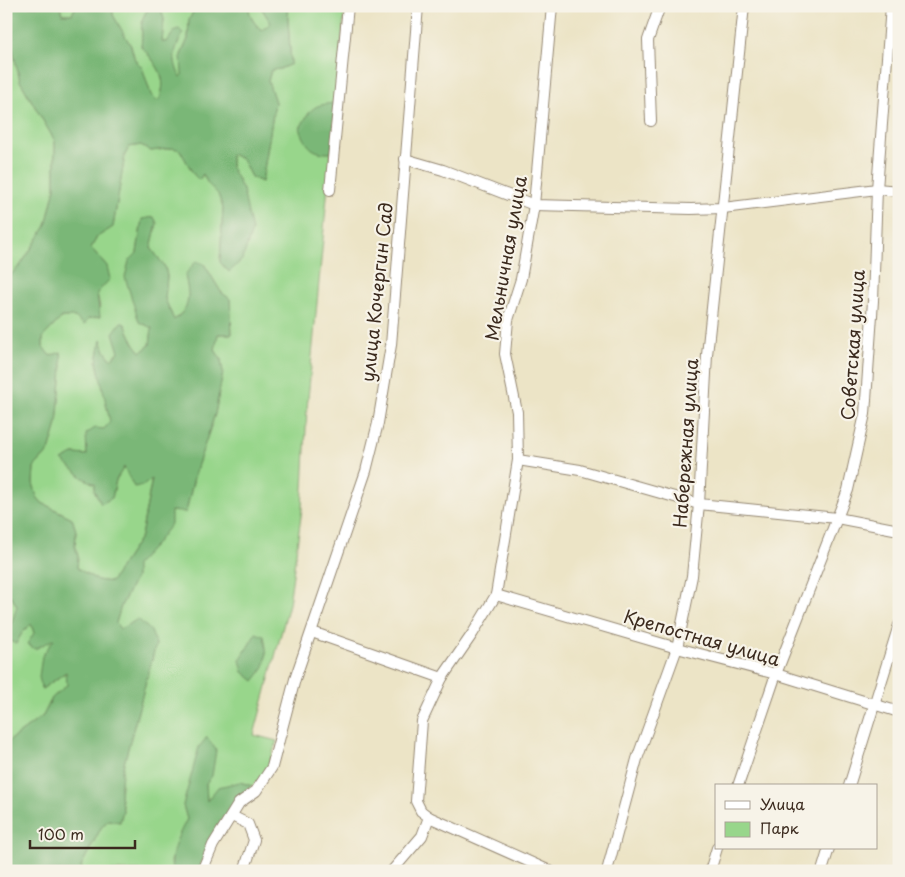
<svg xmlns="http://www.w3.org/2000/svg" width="905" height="877" font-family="'Playpen Sans',sans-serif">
	<rect width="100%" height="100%" fill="#f7f3e8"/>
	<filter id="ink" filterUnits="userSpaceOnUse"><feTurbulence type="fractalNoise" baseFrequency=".02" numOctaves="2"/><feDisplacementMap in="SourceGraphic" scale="10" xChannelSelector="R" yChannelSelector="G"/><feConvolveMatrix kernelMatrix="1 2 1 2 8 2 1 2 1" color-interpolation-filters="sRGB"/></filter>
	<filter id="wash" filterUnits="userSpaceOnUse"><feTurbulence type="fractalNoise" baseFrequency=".0096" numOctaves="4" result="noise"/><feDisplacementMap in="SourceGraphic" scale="20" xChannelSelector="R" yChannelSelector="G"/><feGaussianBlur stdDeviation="1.12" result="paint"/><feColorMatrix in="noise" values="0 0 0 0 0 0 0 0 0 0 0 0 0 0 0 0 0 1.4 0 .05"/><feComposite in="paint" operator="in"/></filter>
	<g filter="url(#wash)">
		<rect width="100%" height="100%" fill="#ece4c6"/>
		<g fill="#98d68b" stroke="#6a8054">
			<polygon points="60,6 76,6 72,14 62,14"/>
			<path d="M 123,6 L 194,6 L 193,12 L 189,21 L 188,39 L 181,55 L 183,75 L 180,78 L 173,60 L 175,48 L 167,42 L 162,42 L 164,19 L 149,8 C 137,23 144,29 141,46 C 152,59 166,73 162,91 C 161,96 161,98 157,102 L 151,95 L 142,67 L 135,60 L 131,46 L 113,15 L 112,9 Z"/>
			<path d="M 249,6 L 260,6 L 271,23 L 262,30 C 255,26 248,14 249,6 Z"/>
			<polygon points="287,6 345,6 307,409 302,509 289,604 254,735 277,741 265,775 252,786 240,782 207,802 206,783 183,805 187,819 171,861 172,871 83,871 81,866 101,828 108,820 120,822 123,810 120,796 122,771 156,644 119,629 116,623 121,606 136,577 135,565 155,545 171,511 186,512 195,473 215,414 223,372 221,359 215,350 218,334 232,334 230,299 221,292 204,264 185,275 189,292 186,309 174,320 165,299 167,276 165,267 151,248 157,223 142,220 137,253 129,261 152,328 150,345 141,352 133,342 125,324 114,333 119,352 111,359 105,351 101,341 97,362 111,422 87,447 87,455 73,454 75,470 83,478 95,484 112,498 116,480 124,466 134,486 152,478 141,536 111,582 97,580 77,568 78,556 75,546 76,531 72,518 42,503 37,497 33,483 34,467 49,451 57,424 62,368 61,352 50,356 43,347 43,337 62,317 75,317 88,319 100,307 97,293 107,266 91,248 97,237 113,227 125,155 129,147 141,145 151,151 173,148 180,149 194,175 199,180 203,174 208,184 218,194 223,208 220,262 229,272 243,190 231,167 231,154 242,159 251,177 262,182 275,102 268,81 271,70 280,69 291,64"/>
			<polygon points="6,20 20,81 55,141 55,188 46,226 20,266 6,279"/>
			<polygon points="11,596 17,606 16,643 22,633 31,624 34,633 55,638 42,689 67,672 67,685 52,698 43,716 6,743 6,598"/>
		</g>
		<g fill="#7ab777" stroke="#5a704a">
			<path d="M 6,6 L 60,6 L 62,14 L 72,14 L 76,6 L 123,6 L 113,9 L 113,15 L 131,46 L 135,60 L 142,67 L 151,95 L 157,101 C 161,98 161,96 162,91 C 166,73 152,59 141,46 C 144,29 137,23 149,8 L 161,9 L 164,19 L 162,42 L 167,42 L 175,30 L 179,29 L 183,33 C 173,52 172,58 180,77 L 182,75 L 181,55 L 188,39 L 189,20 L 193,12 L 194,6 L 249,6 C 248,14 255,26 262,30 L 271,23 L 260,6 L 287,6 L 291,64 L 280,69 L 271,70 L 268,81 L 275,102 L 262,182 L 251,177 L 242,159 L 231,154 L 231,167 L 243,190 L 252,231 L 242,260 L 229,272 L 220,262 L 223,208 L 218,194 L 208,184 L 203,174 L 199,180 L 194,175 L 180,150 L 173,148 L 151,151 L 141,145 L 129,147 L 125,155 L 113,227 L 97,237 L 91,248 L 107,266 L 110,279 L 97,293 L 100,317 L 88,319 L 84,325 L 75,317 L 62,317 L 43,337 L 43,347 L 50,356 L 61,352 L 62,368 L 57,424 L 49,451 L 34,467 L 33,483 L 37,497 L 42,503 L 72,518 L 76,531 L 75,546 L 78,556 L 77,568 L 97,580 L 111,582 L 141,536 L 152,479 L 144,485 L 134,487 L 124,467 L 116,480 L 112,498 L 101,504 L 94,490 L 95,484 L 83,478 L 62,460 L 73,454 L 87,455 L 86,434 L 95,428 L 104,429 L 110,422 L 97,362 L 101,339 L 105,351 L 111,359 L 119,352 L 113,333 L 121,322 L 125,324 L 133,342 L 141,352 L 150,345 L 152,328 L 139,322 L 125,277 L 129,261 L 137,253 L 142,219 L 154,217 L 157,223 L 151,248 L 165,267 L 167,276 L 165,299 L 174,320 C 192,306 189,296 185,275 L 196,261 L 204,264 L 221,292 L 230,299 L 232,334 L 218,334 L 215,350 L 221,359 L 223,372 L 215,414 L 195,473 L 186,512 L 171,511 L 171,524 L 155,545 L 136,565 L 136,577 L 121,606 L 116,623 L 120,629 L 138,619 L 151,631 L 156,644 L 122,771 L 120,796 L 123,810 L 120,822 L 108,820 L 101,828 L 81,866 L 83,871 L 6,871 L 6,743 L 43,716 L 52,698 L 67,685 L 66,672 L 42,689 L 39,677 L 42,656 L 54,639 L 35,649 L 27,644 L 34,633 L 31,624 L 22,633 L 16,644 L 10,641 L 8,635 L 17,606 L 11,596 L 6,598 L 6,279 L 20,266 L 46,226 L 55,188 L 55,141 L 20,81 L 6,20 Z"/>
			<path d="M 336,103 L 331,153 C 311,154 306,145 300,128 C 312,107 312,105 336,103 Z"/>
			<path d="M 256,633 L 264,636 C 268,656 268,665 254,681 L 243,672 L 240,660 Z"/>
			<path d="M 207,737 L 216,750 L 212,776 L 206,783 L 207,801 L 218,787 L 240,782 L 252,786 L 223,819 L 198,871 L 172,871 C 170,851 178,836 187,819 L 183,805 L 199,747 Z"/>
		</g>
	</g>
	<g filter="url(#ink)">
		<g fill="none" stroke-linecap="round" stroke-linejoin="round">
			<g stroke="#948772" stroke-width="12">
				<g id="minor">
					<polyline points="651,121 648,40 660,6"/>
					<polyline points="405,159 443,170 534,205 691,209 723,208 877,189 899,191"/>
					<polyline points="330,190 348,6"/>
					<polyline points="518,460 580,470 699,504 837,518 899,530"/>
					<polyline points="496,595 677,648 776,674 899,712"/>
					<polyline points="312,632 442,678"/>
					<polyline points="738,786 776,674 848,490 865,414 873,301 877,189 891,6"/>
					<polyline points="849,786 899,625"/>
					<polyline points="232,816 248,824 254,840 244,871"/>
					<polyline points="429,817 550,871"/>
					<polyline points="202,871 213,845 239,803 256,791 272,767 295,679 366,471 378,423 391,345 418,6"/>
					<polyline points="392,871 422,836 429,817 421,811 416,801 422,721 442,678 473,633 496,595 518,460 517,412 505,354 508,320 521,279 534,205 552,6"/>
					<polyline points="607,871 637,759 677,648 692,576 699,504 707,355 744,6"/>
					<polyline points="710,871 717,848"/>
					<polyline points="822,871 829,848"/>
				</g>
			</g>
			<use href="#minor" stroke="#fff" stroke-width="10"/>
		</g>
	</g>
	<g text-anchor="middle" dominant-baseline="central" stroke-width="4.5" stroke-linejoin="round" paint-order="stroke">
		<g font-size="18" fill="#3b2a1e" stroke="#f7f3e8">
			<text transform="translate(505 258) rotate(-80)">Мельничная улица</text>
			<text transform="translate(376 292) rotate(-84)">улица Кочергин Сад</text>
			<text transform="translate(852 345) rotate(-86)">Советская улица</text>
			<text transform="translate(685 443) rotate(-86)">Набережная улица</text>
			<text transform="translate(702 637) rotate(16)">Крепостная улица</text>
		</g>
	</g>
	<rect width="905" height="877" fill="none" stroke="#f7f3e8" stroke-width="25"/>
	<rect x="715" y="784" width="162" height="65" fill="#f7f3e8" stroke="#aca397"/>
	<rect x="725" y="801" width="25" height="8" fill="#ffffff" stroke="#aca397"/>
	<text x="760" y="810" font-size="15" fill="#3b2a1e">Улица</text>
	<rect x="725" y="822" width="25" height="15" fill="#98d68b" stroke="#aca397"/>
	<text x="760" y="834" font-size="15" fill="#3b2a1e">Парк</text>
	<path d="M30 840v8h105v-8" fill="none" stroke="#3b2a1e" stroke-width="2.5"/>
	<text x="38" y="840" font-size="15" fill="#3b2a1e" stroke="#f7f3e8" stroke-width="4" paint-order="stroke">100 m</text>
</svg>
